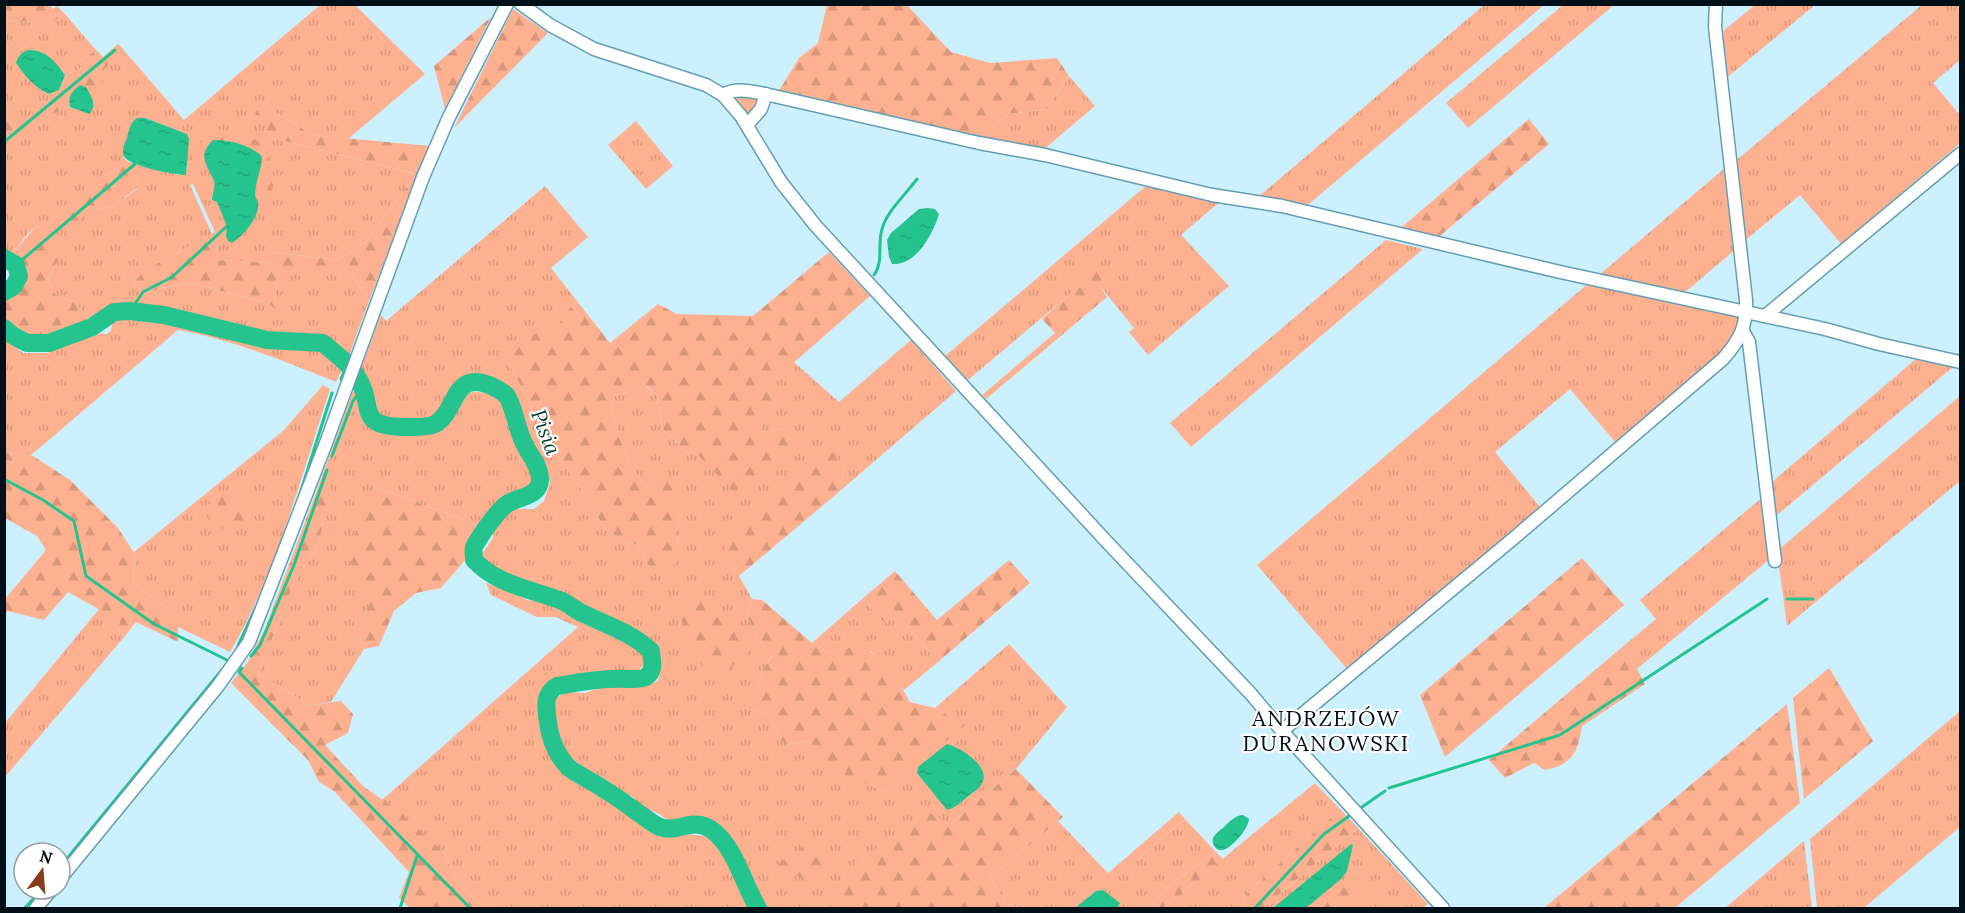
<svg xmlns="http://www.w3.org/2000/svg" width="1965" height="913" font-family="Lora,serif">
	<defs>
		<pattern id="grass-tufts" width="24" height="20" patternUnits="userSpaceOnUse" patternTransform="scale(1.5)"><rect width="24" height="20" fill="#feb190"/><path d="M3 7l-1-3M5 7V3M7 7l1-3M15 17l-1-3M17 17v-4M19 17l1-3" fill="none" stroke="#d8977b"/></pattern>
		<pattern id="forest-firs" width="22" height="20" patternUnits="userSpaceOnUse" patternTransform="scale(1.5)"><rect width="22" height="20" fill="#feb190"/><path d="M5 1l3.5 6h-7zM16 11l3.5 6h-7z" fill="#d8977b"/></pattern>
		<pattern id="water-ripples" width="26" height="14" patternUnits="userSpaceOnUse" patternTransform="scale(1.5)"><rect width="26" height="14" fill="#25c38e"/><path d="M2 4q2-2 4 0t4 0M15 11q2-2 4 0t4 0" fill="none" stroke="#1fa67a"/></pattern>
	</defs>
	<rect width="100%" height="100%" fill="#cdf0fe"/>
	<g fill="url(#grass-tufts)" fill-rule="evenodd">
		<path d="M 320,5 L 355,5 L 425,74 L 348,139 L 313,135 L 263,105 L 273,138 L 416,174 L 365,243 L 337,260 L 274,252 L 271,263 L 218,260 L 215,232 L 193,184 L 190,185 L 212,234 L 142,272 L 134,282 L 141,296 L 161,288 L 190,283 L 264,302 L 276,309 L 275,290 L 280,272 L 348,269 L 369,301 L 348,358 L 336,347 L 321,338 L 312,340 L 268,335 L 233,325 L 198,317 L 121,304 L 89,318 L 75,303 L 55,294 L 48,280 L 58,260 L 37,226 L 28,233 L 13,253 L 5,250 L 4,149 L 15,110 L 5,101 L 5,60 L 30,42 L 64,13 L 96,50 L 81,61 L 81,68 L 65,75 L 59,67 L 16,63 L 31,82 L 49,94 L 47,113 L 55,113 L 70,107 L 89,113 L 99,75 L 123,49 L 184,120 ZM 145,118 L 187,134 L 187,169 L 179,175 L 138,165 L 137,189 L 113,206 L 91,210 L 91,183 L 129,162 L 124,158 Z"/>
		<polygon points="1484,5 1544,5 1309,204 1297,208 1257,198"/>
		<polygon points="1563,5 1614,5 1468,128 1446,103"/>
		<polygon points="1755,5 1815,5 1724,80 1721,42 1724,39 1723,31"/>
		<polygon points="1922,5 1960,5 1960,60 1933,83 1960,115 1960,139 1958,145 1841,244 1800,195 1742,243 1733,163"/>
		<polygon points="5,20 38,22 5,50"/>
		<polygon points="1069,76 1095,106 1042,151 979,137 1008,114 1047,109"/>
		<polygon points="740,96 752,97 757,102 748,116 735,102 736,98"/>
		<polygon points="636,121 673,166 646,189 608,145"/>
		<polygon points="1726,167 1736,249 1684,293 1598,276"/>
		<polygon points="1147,185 1223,199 1181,235 1229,286 1148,355 1129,332 1134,328 1100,286 1081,272 1082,284 968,380 945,356"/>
		<path d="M 545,186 L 588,237 L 551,268 L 577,301 L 569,309 L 561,326 L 510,366 L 532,407 L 529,420 L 536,439 L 551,446 L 570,472 L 604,527 L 619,539 L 638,545 L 649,567 L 678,542 L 675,534 L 680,516 L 648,489 L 629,464 L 611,413 L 614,396 L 646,386 L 658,397 L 662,428 L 688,454 L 693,450 L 784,429 L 761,432 L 762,420 L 775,404 L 766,386 L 794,362 L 839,402 L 911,340 L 956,391 L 840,491 L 844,467 L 727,563 L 739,576 L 752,599 L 747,616 L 759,641 L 772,655 L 762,671 L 755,692 L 745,701 L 749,708 L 767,714 L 785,745 L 809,741 C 832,767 854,778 885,792 L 964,725 L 935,708 L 1009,644 L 1067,707 L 1016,769 L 950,824 L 837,892 L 835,908 L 766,908 C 759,886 727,824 701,819 C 692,817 683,822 674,825 L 661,815 L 640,805 L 633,797 L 616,790 L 572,765 L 564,752 L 554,715 L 554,703 L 557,698 L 565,692 L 585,693 L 608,685 L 654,683 L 658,680 C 662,667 656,669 656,659 C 656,652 658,651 655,644 L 643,639 L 621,624 L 537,586 L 497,573 L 482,563 L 481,555 L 492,540 L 494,531 L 509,512 L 513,509 L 534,509 L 544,501 L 550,483 C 543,464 530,448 523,430 C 520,420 522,407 516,399 C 510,389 503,389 495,383 C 460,361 457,392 442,412 C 433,424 412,424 400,420 C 392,417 380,419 374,412 C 371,409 373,403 372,399 C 371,388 367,378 361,369 L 381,315 L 386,321 Z"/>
		<polygon points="1386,240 1423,249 1191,447 1170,423"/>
		<polygon points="1590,282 1724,310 1741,319 1729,347 1616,443 1570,389 1495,452 1540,507 1347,669 1257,565"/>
		<path d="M 125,317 L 161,320 L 231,335 L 261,345 L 325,350 L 329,356 L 338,360 L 342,370 L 336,382 C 284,361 233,340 178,330 L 30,456 L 5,452 L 4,338 L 23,353 L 48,353 L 96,333 L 107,334 L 111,330 L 113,320 Z"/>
		<polygon points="1917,358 1953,367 1776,516 1772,482"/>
		<path d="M 323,385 L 330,389 C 301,476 277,572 230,652 L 178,627 L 178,617 L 133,583 L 135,554 L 134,552 L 284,430 Z"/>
		<path d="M 355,386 C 359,399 362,416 371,426 C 381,438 421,433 436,432 L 450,420 L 467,393 C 482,390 491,394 504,402 C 508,416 512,430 517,444 C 524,461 534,461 531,484 L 501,503 L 483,527 L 376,487 L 363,583 L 370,601 L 359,630 L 362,647 L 364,649 L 331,702 L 307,706 L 292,694 L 258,674 L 295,581 L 318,545 L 331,492 L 326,466 Z"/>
		<polygon points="1960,396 1960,481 1787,626 1777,551"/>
		<polygon points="1764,496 1771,558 1637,669 1621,648 1656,619 1640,600"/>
		<polygon points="486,583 507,590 527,600 544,602 561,608 619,635 639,647 646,656 644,664 639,670 625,676 612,673 585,676 552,683 541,691 538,707 543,728 554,756 572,777 615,804 638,822 665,836 685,834 706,836 717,843 729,861 738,889 751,908 485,908 457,880 443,851 382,800 578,627 555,617 537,617 491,595"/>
		<polygon points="862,599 885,623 896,614 938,662 904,690 872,652 858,647 829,653 812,643"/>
		<polygon points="100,608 120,621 118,630 125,636 5,777 5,723"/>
		<polygon points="1960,711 1960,827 1865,907 1914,908 1817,908 1810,839"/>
		<polygon points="1315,783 1340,809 1245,895 1240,908 1163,908"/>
		<polygon points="1185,819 1216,852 1174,881 1147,908 1021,908 1007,904 990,878 1058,821 1108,873 1119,875"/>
		<polygon points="1358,828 1428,904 1423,908 1263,908"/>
		<polygon points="1804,841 1812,908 1725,908 1799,845"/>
	</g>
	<g fill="url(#forest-firs)">
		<polygon points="5,4 49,5 53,9 57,6 64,13 30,42 5,60 5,50 37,22 5,20"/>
		<polygon points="827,5 907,5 951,52 990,63 1057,58 1069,76 1047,109 1008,114 979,137 777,94 799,58 818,43"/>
		<polygon points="513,9 548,33 454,128"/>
		<polygon points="491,17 445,109 434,66"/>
		<polygon points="118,44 123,49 99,75 105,91 101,101 93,110 94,102 69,99 70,107 55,113 47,114 49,94 59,90 65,75 81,68 81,61 96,50 103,57"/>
		<polygon points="5,101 15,110 26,131 5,152"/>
		<polygon points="263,105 313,135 429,146 369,301 348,269 342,271 280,272 275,290 276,309 264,302 190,283 161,288 141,296 134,282 142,272 215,232 218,260 271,263 274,252 337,260 365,243 416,174 273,138 255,113"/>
		<polygon points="1529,119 1549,144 1435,240 1397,231"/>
		<path d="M 218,129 C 233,132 251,134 262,145 C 275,158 276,187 268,203 C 266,207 261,210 257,212 L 259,204 L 255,195 L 262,168 L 210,143 L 206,153 L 200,146 L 205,134 Z"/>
		<polygon points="129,162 138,165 137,188 113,206 91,210 77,222 65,227 60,223 57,214 91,183"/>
		<path d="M 36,226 L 47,235 L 47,240 L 58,260 L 48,280 L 55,294 L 75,303 L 89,318 C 51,339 41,345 4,319 L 5,303 L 9,295 L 18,292 L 26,280 L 22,262 L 13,253 Z"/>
		<polygon points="829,252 870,296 767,386 775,404 762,420 761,432 784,429 800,437 735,492 693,450 688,454 662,428 658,397 647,386 614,396 611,413 629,464 648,489 665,474 675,483 680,516 675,534 681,553 671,569 658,576 649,567 638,545 619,539 604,527 570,472 552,447 536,439 529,420 523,414 532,407 510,366 515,340 560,326 569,309 577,301 610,343 658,304 677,314 753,316"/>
		<path d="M 1088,263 C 1104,263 1103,273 1100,286 L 1107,297 L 986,399 L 982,395 L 1055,333 L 1042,319 L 1081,284 L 1081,272 Z"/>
		<polygon points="5,452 33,456 70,480 118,528 135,554 133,583 178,617 178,642 136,622 125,636 118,630 120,621 68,592 44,620 8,611 5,614 5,599 46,550 37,536 5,518"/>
		<polygon points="833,452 844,467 840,491 739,576 727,563 724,545"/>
		<polygon points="326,466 331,492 318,545 295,581 258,674 292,694 307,706 341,701 353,714 348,733 325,745 363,786 400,812 443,851 457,880 485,908 410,908 399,898 409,872 335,792 319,782 308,760 231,683 248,662 265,629"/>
		<polygon points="376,487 483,527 468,544 467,558 441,588 416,593 394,611 379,646 364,649 362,647 359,630 370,601 346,554"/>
		<polygon points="225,495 246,497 250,511 241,524 228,532 213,523 207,517 207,505"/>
		<polygon points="1582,558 1624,605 1445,757 1420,695"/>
		<polygon points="1009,560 1030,583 938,662 896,614 885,623 862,599 895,571 937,620"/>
		<path d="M 752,599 L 762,600 L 812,643 L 829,653 C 838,651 849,647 858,647 C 877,648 902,686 910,702 L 935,708 L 965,725 L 885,792 L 854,778 L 851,780 L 824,758 L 809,741 L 785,745 L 767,714 L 749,708 L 744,701 L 755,692 L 762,671 L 772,656 L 759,641 L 747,616 Z"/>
		<polygon points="702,600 711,605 728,624 736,627 747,638 746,656 726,671 702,666 683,632 681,610 688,603"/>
		<path d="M 1621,648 L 1637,669 L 1645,684 L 1582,726 C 1578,752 1572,765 1545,770 L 1534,763 L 1505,778 L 1489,760 Z"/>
		<polygon points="1829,668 1873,741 1804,799 1793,698"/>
		<polygon points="1787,704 1800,803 1675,908 1544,908"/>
		<polygon points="1016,769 1063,817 990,878 1007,904 1021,908 835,908 836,892 857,862 926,811 950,824"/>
		<polygon points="1340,809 1358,828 1263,908 1240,908 1245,895"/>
		<polygon points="1179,812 1185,819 1119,875 1108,873"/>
		<polygon points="809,842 823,844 831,854 833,872 805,882 792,871 783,878 778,864"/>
		<polygon points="1216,852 1223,859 1163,908 1147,908 1174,881"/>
		<polygon points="1341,879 1366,884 1373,892 1353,908 1306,908"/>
	</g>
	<g fill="url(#water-ripples)">
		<path d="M 28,50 C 45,49 56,62 65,75 L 59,90 L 49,94 C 35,88 25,76 16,63 C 18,56 21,53 28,50 Z"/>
		<path d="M 80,85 L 86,87 C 91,96 98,105 89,114 L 70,107 C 68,96 71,92 80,85 Z"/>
		<path d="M 137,118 L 145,118 L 187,134 L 189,139 L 186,175 C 175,175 128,166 124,156 C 121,151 125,143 127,138 C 129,130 130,123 137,118 Z"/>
		<path d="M 213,140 C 231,140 249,145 262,156 C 262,168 255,183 255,194 C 255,197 258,201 258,203 C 260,217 243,236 232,243 L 228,241 L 226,236 L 227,226 L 217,202 L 212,200 C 212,194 216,187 214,181 C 208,165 196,157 213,140 Z"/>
		<path d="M 928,208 L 935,209 L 939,214 C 933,234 916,266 892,264 L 889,257 L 887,240 L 891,233 L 919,209 Z"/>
		<path d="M 947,744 C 959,747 989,765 983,781 C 981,788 972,793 967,797 C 960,803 955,808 947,810 L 917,773 L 918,767 Z"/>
		<path d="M 1243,815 L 1249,819 C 1249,828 1232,848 1223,850 C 1216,852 1211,843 1213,838 C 1215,834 1220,830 1223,828 C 1229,822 1234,816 1243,815 Z"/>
		<polygon points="1351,844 1353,845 1347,871 1341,879 1306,908 1273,908"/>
		<polygon points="1103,890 1120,903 1117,908 1075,908 1096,891"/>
	</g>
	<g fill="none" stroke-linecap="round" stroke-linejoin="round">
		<g stroke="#25c38e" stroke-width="3">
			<polyline points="4,142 115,50"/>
			<polyline points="16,265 135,164"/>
			<path d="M 874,275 C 884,261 877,245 882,229 C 887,211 906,194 917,179"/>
			<polyline points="130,311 143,292 172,277 227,226"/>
			<polyline points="341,379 347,365"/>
			<polyline points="332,456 353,401 363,388"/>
			<polyline points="4,479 43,500 74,521 86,576 154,624 229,661"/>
			<polyline points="300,494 332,393"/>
			<polyline points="1787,599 1813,599"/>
			<polyline points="238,646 256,607"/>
			<polyline points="251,656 260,645 294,565 327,470"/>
			<polyline points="242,668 239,672 470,908"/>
			<polyline points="1389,788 1560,735 1767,599"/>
			<polyline points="1362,807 1385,791"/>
			<polyline points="60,867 221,671"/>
			<polyline points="25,908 42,889"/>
			<polyline points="400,908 417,856"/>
			<polyline points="1255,908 1324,834 1349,816"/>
		</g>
		<g stroke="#25c38e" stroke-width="18">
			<polyline points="4,258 16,265 19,276 14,286 4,292"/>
			<path d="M 4,328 L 12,335 L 27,343 L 49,343 L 92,327 L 114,312 L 130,311 L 164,315 L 267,340 L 323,343 C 334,353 348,362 356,375 C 377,405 353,426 404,427 C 413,427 427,428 435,424 C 452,415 453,388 469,383 C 480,379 498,388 506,395 C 513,403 517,429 523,441 C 528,454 539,463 540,478 C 541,497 519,496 507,504 C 498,510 479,537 474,547 C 473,551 474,556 474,560 C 497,585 531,589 562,601 C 569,604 575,610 582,613 C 606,625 631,632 651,651 C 652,660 655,671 646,677 C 640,680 633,679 627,679 C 603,678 581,682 557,686 C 543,694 546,708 548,722 C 550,739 556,754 568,767 C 573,772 581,775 587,779 C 605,789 621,800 637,812 C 644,816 652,824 660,827 C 679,834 692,816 712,830 C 736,848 743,884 758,908"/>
		</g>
		<g stroke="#649eb4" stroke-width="15">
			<g id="street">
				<polyline points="521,4 550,25 594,49 706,85 723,95 741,116 781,182 815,225 1106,541 1251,694 1282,731 1443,908"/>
				<path d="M 723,95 C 737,86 759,93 774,96 L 979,143 L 1045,155 L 1212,195 L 1282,206 L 1560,272 L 1825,329 L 1879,344 L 1960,362"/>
				<polyline points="747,125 761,109 766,94"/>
				<polyline points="1765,316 1960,154"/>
				<polyline points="1743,331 1749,342 1775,561"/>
				<path d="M 1282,731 L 1514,538 L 1723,359 C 1740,340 1747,326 1746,300 L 1715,27 L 1716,4"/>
				<polyline points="60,879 218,686 249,642 326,443 423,177 449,117 507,4"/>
				<polyline points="36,908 52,889"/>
			</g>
		</g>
		<use href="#street" stroke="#fff" stroke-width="12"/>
	</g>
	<g text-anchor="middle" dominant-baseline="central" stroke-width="4.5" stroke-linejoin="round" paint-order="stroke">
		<g font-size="21" font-style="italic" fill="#003f2a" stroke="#fff">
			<text transform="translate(546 432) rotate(69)">Pisia</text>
		</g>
		<g font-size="22" letter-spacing="1.5" fill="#001018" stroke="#fff">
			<text x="1326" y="718">ANDRZEJÓW<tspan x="1326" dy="25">DURANOWSKI</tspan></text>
		</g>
	</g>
	<rect width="1965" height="913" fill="none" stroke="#001018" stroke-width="12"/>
	<g transform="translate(42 871) rotate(16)"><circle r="28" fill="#ffffff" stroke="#999fa3" stroke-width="1.5"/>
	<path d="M0-4.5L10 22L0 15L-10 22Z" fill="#853f1c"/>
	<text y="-9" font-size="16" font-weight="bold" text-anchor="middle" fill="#001018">N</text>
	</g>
</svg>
